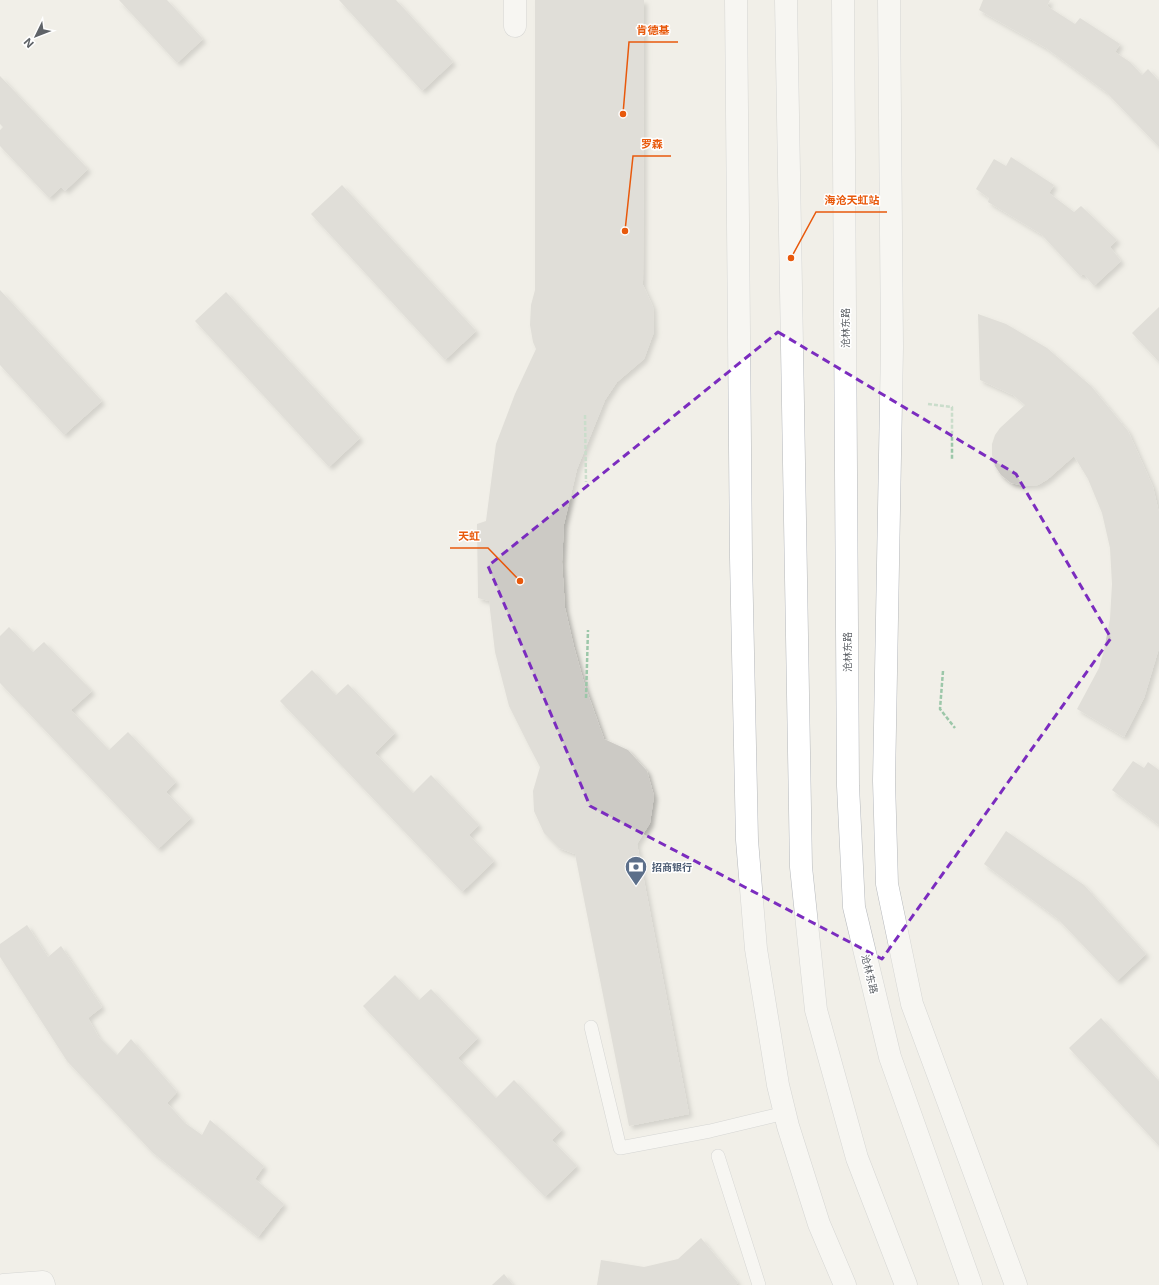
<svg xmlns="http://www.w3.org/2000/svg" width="1159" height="1285" font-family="Inter,'Noto Sans SC',sans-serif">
	<defs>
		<filter id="shadow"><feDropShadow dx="3.5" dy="3.5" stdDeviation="2" flood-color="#0004"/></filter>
	</defs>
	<rect width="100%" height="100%" fill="#f1efe8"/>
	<g fill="#cccac5" filter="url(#shadow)">
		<polygon points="119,0 167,0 203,39 177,63"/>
		<polygon points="339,0 396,0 453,62 422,91"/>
		<polygon points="535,0 644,0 643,285 653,307 654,332 644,359 617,382 605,400 594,427 577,469 564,524 562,562 565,608 574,647 585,686 604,739 628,750 647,771 654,796 650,823 637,844 689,1114 629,1126 575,854 559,848 544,833 534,811 533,791 540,767 529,746 509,706 495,652 489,601 478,598 477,524 486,521 496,444 515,394 536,349 533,342 530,325 531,305 535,290"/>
		<polygon points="983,0 1050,0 1047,6 1075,24 1080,18 1120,44 1115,52 1130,62 1142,75 1148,69 1159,81 1159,147 1106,92 1046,48 979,10"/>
		<polygon points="0,76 88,169 65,191 61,187 49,198 0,146 0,130 3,127 0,124"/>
		<polygon points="1011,157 1054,185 1049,193 1074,212 1081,206 1117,240 1110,247 1121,261 1094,286 1084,274 1080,276 1041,234 988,202 989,198 976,189 994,159 1006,166"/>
		<polygon points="342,185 476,331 445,360 311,214"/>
		<polygon points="0,290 102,401 64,435 0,365"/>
		<polygon points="226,292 360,438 329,467 195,321"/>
		<polygon points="1159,307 1159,362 1132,333"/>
		<polygon points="978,314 1006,324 1047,348 1091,386 1128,431 1153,487 1159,513 1159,648 1144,698 1124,737 1077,709 1099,668 1104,650 1110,619 1112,584 1110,548 1102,513 1088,479 1074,456 1048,479 1038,485 1024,486 1011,483 1001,475 995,466 992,455 992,444 995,435 1000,428 1025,405 1013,395 980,380"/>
		<polygon points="9,627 33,652 44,642 92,691 71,710 109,750 128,732 176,782 166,792 191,818 158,849 0,683 0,636"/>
		<polygon points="312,670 336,695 348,684 395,733 375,753 413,793 431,775 479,825 469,835 494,861 462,892 280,701"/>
		<polygon points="1133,761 1144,768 1148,762 1159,770 1159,825 1112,790"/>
		<polygon points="1006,831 1084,885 1146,954 1117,981 1058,919 984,864"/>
		<polygon points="27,925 48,957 61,946 102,1007 88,1018 98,1036 117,1055 131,1039 177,1092 167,1103 185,1123 202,1135 210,1120 264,1166 255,1179 284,1204 258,1237 152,1152 67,1061 0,957 0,944"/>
		<polygon points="395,975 419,1000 431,989 478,1038 458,1058 496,1098 514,1080 562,1130 552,1140 577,1166 545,1197 363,1006"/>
		<polygon points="1101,1018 1159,1081 1159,1146 1069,1048"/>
		<polygon points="701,1238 738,1283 735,1285 597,1285 601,1260 644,1267 678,1259"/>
		<polygon points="504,1274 513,1285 492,1285"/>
	</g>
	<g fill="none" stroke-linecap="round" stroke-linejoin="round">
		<g stroke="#b5b8bc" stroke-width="14">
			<g id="service">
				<polyline points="591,1027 620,1148 710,1131 785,1113"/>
				<polyline points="718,1156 759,1285"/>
			</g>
		</g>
		<g stroke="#b5b8bc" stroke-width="23">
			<g id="minor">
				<polyline points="515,0 515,26"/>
				<polyline points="736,0 741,558 747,840 756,949 778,1085 788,1126 819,1224 845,1285"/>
				<polyline points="889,0 892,347 884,781 887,884 912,1004 1016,1285"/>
				<polyline points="3,1285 43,1282 44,1285"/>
			</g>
		</g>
		<g stroke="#b5b8bc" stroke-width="23">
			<g id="tertiary">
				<polyline points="786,0 801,867 816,1010 857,1158 906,1285"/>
				<polyline points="843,0 848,786 854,907 890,1057 971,1285"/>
			</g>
		</g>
		<g stroke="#9cc7a9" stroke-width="2.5" stroke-dasharray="4 2" stroke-linecap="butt">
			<polyline points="928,404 952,407 952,460"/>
			<polyline points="585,415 586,482"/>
			<polyline points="943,671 940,709 955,728"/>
			<polyline points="586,698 588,630"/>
		</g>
		<use href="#service" stroke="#fff" stroke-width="13"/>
		<use href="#minor" stroke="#fff" stroke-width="22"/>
		<use href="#tertiary" stroke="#fff" stroke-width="22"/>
	</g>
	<path d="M0 0H1159V1285H0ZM 778,332 L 1016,474 L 1111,638 L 882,959 L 590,806 L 488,566 Z" fill="#f1efe8" fill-opacity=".55" fill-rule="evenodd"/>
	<path fill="none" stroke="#7b2cbf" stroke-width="3" stroke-dasharray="8 5" stroke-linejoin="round" d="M 778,332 L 1016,474 L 1111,638 L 882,959 L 590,806 L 488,566 Z"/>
	<defs>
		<g id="bank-pin" transform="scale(1.15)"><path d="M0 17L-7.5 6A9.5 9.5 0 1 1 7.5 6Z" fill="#5c6f8a" stroke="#fff"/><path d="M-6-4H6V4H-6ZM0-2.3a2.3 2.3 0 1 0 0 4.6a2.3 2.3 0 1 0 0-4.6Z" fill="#fff"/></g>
	</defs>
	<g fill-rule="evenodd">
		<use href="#bank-pin" x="636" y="867"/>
	</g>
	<g text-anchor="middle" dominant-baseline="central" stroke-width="3" stroke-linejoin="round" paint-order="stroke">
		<g font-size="10" fill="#5f6368" stroke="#fff">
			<text transform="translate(845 328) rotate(-90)">沧林东路</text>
			<text transform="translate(847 652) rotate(-90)">沧林东路</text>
			<text transform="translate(870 974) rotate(76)">沧林东路</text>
		</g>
		<g font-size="10" font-weight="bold" fill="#4e5e75" stroke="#fff" text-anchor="start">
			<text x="652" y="867">招商银行</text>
		</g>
	</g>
	<path fill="none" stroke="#e8590c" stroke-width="1.5" d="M623 114L629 42H678M625 231L633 156H671M791 258L816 212H887M520 581L488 548H450"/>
	<g fill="#e8590c" stroke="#fff" stroke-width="1.5">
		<circle cx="623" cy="114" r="4"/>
		<circle cx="625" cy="231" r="4"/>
		<circle cx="791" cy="258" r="4"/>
		<circle cx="520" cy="581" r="4"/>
	</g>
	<g font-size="11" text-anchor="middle" font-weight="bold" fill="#e8590c" stroke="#fff" stroke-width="3" stroke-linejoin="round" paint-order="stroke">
		<text x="653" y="34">肯德基</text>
		<text x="652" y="148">罗森</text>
		<text x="852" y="204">海沧天虹站</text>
		<text x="469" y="540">天虹</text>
	</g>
	<g transform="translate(36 36) rotate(227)" stroke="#ffffff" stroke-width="3" paint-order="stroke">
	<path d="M0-3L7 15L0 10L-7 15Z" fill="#5f6368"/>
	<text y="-6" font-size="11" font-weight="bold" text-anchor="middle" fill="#5f6368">N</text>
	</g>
</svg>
